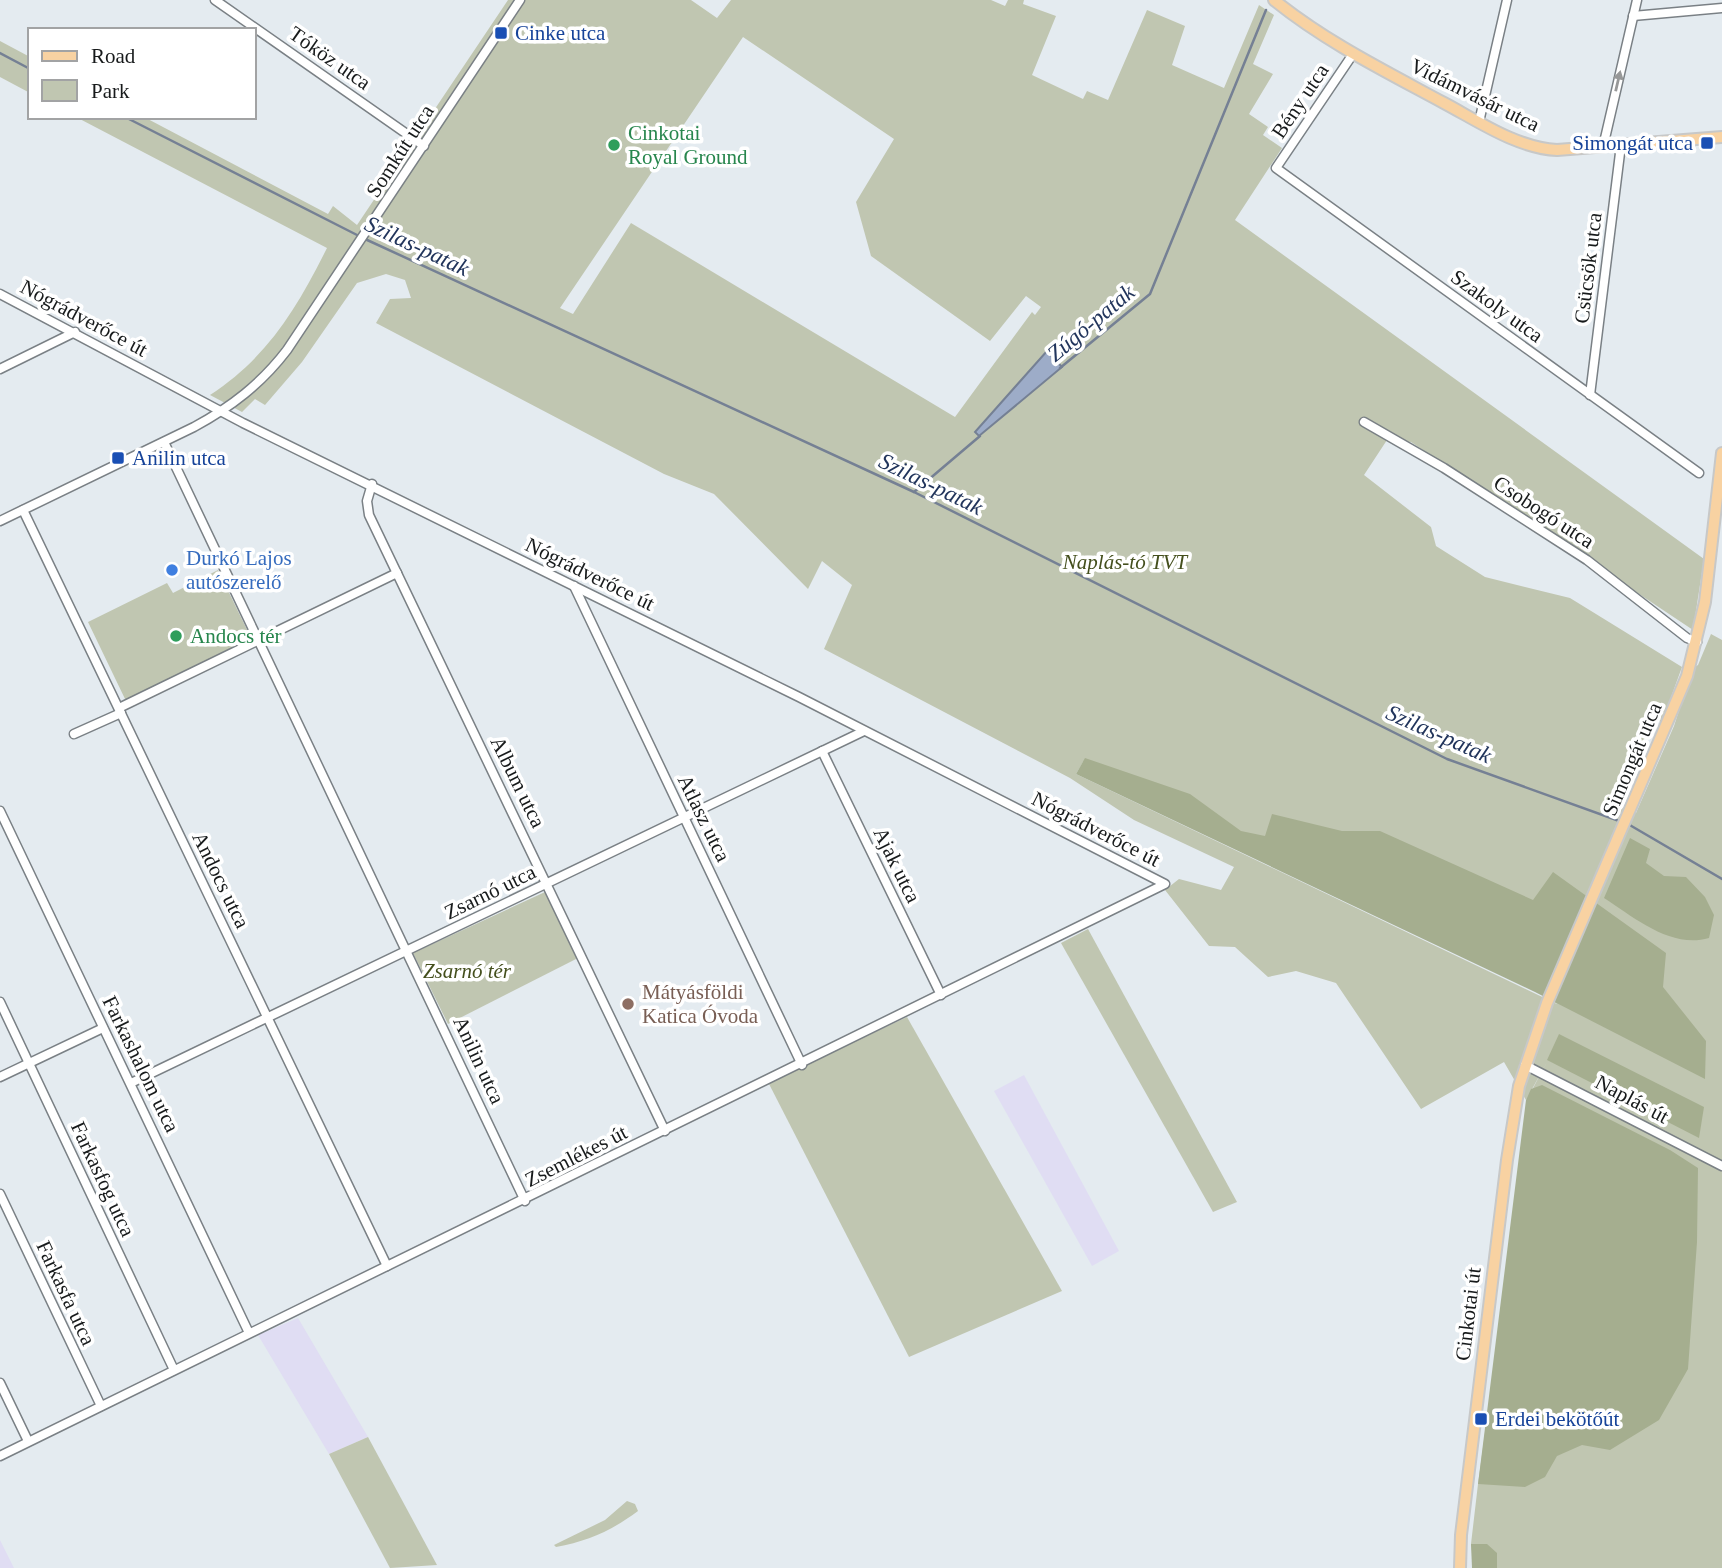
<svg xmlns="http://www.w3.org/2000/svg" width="1722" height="1568" font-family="Georgia,serif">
	<rect width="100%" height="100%" fill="#e4ebf0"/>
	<g fill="#e0ddf3">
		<polygon points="1024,1075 1119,1251 1092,1266 994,1091"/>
		<polygon points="298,1318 368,1437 329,1454 258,1335"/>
		<polygon points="0,1540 14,1568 0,1568"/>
	</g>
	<g fill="#c0c6b1" fill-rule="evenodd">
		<path d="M 508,0 L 691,0 L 717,18 L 731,0 L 991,0 L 1005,6 L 1008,0 L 1024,0 L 1023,4 L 1056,16 L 1032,75 L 1083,99 L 1087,91 L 1108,100 L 1147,10 L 1185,26 L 1172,65 L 1224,88 L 1259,5 L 1274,15 L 1253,64 L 1273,74 L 1249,114 L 1268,127 L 1263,135 L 1282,148 L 1235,220 L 1704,559 L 1693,630 L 1411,442 L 1387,440 L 1364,475 L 1431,527 L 1436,546 L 1485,577 L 1570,598 L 1682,667 L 1662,722 L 1652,719 L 1619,806 L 1636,813 L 1674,726 L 1693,668 L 1698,665 L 1711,634 L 1722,640 L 1722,1568 L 1474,1568 L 1471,1544 L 1478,1484 L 1532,1090 L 1547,1062 L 1526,1100 L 1504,1062 L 1421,1109 L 1336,983 L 1296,971 L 1268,977 L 1235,947 L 1209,946 L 1165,890 L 1179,879 L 1221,890 L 1234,867 L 1134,820 L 1070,778 L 824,649 L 852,585 L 822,561 L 808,589 L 714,494 L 664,474 L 376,323 L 390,299 L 411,298 L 405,280 L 386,274 L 357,283 L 302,362 L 265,405 L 255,399 L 242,412 L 210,395 C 267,358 297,308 327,248 L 76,117 L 144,117 L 328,214 L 333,206 L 357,225 ZM 743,37 L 894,139 L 856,202 L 871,256 L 990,341 L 1026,296 L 1041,307 L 1035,315 L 1032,312 L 955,417 L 631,223 L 573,314 L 560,308 ZM 1083,762 L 1532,986 L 1557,1004 L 1076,774 Z"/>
		<polygon points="0,41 30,57 30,93 0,77"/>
		<polygon points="218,570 252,640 126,701 88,622 167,583 173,593"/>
		<polygon points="545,892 578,958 448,1024 413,953"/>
		<polygon points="1088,929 1237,1202 1213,1212 1061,943"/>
		<polygon points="907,1017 1062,1291 909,1357 768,1082"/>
		<polygon points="368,1437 437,1565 390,1568 329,1454"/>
		<path d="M 627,1501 L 635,1504 L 638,1511 C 611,1531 588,1541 556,1547 L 554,1545 L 605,1520 Z"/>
	</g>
	<g fill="#a5ae8f">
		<polygon points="1085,758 1190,794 1241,831 1265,836 1272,814 1342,831 1380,831 1533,900 1553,872 1666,953 1663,987 1706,1041 1705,1079 1535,992 1076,774"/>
		<path d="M 1630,838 L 1650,849 L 1646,863 L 1664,876 L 1686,877 L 1705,897 L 1714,915 L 1709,938 C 1671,949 1635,918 1604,898 Z"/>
		<polygon points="1559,1034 1704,1107 1699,1138 1547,1060"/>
		<polygon points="1542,1085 1670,1150 1698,1168 1697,1242 1688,1369 1659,1420 1610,1450 1582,1445 1557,1456 1545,1477 1525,1487 1478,1484 1526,1100 1531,1089"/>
		<polygon points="1471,1544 1487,1544 1497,1553 1497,1568 1472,1568"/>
	</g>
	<polygon fill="#9dacc8" stroke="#758094" stroke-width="2" points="1047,351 1062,367 979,436 975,432"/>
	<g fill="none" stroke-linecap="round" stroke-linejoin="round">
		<g stroke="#758094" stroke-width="2.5">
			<polyline points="0,53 30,69"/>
			<polyline points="125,117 359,236"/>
			<polyline points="365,239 914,492 1447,759 1622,822"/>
			<polyline points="1060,368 1150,294 1266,10"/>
			<polyline points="914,492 980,436"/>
			<polyline points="1628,824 1722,879"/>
		</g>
		<g stroke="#7a8085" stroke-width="11">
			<g id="minor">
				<polyline points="215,0 424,146"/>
				<polyline points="1633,16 1722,8"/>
				<polyline points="1353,54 1276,168 1699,473"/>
				<polyline points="1479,122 1507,0"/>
				<polyline points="1603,147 1637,0"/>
				<polyline points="0,294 243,423 799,697 1165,884 0,1456"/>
				<polyline points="0,369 75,332"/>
				<polyline points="1590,395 1621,145"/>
				<polyline points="1364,422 1444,468 1587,560 1687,638 1697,642"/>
				<polyline points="164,442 525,1201"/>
				<polyline points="372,484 367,501 369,515 665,1131"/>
				<polyline points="23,510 387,1266"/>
				<path d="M 0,521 L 194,427 C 231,407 261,384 287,350 L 520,0"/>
				<polyline points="574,586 802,1065"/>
				<polyline points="119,708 397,573"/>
				<polyline points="74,734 121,713"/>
				<polyline points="822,751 941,995"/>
				<polyline points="0,811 249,1333"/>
				<polyline points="0,1002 174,1370"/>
				<polyline points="1525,1065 1722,1166"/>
				<polyline points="0,1077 103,1028"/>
				<polyline points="131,1083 864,731"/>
				<polyline points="0,1194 101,1406"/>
				<polyline points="0,1383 28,1441"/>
			</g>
		</g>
		<g stroke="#c7c8c8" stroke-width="14">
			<g id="major">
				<path d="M 1274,0 C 1326,42 1385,71 1444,103 C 1478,121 1517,148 1557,150 L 1722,137"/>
				<polyline points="1460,1568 1461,1535 1507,1160 1519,1086 1547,1003 1687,676 1705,602 1722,453"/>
			</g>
		</g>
		<use href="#minor" stroke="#fff" stroke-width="8"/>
		<use href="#major" stroke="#f8d2a2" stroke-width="10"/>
	</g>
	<defs><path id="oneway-solid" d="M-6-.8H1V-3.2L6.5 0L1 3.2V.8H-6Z" transform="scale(1.75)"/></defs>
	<use fill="#979898" href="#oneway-solid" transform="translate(1618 81) rotate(-77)"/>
	<g fill="#1a4fb4" stroke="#fff" stroke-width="2.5">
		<rect x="494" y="26" width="14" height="14" rx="3.5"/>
		<rect x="1700" y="136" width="14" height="14" rx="3.5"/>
		<rect x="111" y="451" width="14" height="14" rx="3.5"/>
		<rect x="1474" y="1412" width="14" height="14" rx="3.5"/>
	</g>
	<g fill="#2e9e5b" stroke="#fff" stroke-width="2.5">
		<circle cx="614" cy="145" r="7"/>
		<circle cx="176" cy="636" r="7"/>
	</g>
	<circle fill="#3f7fe0" stroke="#fff" stroke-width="2.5" cx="172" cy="570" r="7"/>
	<circle fill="#8d6e63" stroke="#fff" stroke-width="2.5" cx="628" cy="1004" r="7"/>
	<g text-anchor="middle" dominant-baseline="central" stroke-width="7" stroke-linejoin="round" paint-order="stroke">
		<g font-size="21" fill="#164399" stroke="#fff" text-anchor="start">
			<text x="515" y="33">Cinke utca</text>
			<text x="1693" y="143" text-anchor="end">Simongát utca</text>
			<text x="132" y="458">Anilin utca</text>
			<text x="1495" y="1419">Erdei bekötőút</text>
		</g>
		<g font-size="21" fill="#171a1b" stroke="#fff">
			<text transform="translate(330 58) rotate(35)">Tóköz utca</text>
			<text transform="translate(1475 95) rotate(26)">Vidámvásár utca</text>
			<text transform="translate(1300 101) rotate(-56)">Bény utca</text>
			<text transform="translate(400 151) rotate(-57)">Somkút utca</text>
			<text transform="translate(1588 268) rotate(-83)">Csücsök utca</text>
			<text transform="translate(1497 306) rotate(36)">Szakoly utca</text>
			<text transform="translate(84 318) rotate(28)">Nógrádverőce út</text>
			<text transform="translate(1544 512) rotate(33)">Csobogó utca</text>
			<text transform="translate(590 574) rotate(26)">Nógrádverőce út</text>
			<text transform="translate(1632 759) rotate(-67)">Simongát utca</text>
			<text transform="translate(518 782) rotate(64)">Album utca</text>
			<text transform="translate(704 818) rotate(64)">Atlasz utca</text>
			<text transform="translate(1096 829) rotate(27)">Nógrádverőce út</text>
			<text transform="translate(897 865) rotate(64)">Ajak utca</text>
			<text transform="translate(221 880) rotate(64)">Andocs utca</text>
			<text transform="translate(490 892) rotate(-26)">Zsarnó utca</text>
			<text transform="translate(479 1060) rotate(65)">Anilin utca</text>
			<text transform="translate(141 1064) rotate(64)">Farkashalom utca</text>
			<text transform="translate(1632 1099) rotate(28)">Naplás út</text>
			<text transform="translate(576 1156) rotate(-27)">Zsemlékes út</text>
			<text transform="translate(103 1179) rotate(65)">Farkasfog utca</text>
			<text transform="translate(66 1293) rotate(65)">Farkasfa utca</text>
			<text transform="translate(1468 1314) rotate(-83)">Cinkotai út</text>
		</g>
		<g font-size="21" fill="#27864d" stroke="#fff" text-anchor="start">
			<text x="628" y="133">Cinkotai<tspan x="628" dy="24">Royal Ground</tspan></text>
			<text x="190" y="636">Andocs tér</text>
		</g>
		<g font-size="21" fill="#366cbe" stroke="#fff" text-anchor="start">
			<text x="186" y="558">Durkó Lajos<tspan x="186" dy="24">autószerelő</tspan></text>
		</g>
		<g font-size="21" font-style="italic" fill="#444f1d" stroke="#fff">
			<text x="1125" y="562">Naplás-tó TVT</text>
			<text x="467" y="971">Zsarnó tér</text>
		</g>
		<g font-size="21" fill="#785e54" stroke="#fff" text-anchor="start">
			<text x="642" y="992">Mátyásföldi<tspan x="642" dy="24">Katica Óvoda</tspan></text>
		</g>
		<g font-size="23" font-style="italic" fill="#22355c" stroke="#fff">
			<text transform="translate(417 246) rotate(25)">Szilas-patak</text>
			<text transform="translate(1091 323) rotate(-40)">Zúgó-patak</text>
			<text transform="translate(931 484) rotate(26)">Szilas-patak</text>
			<text transform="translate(1439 734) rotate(24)">Szilas-patak</text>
		</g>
	</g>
	<rect x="28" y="28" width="228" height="91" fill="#ffffff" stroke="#a2a3a4" stroke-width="2"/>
	<rect x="42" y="51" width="35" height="10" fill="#f8d2a2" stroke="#a2a3a4" stroke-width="2"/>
	<text x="91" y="63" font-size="21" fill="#171a1b">Road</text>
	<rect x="42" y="80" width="35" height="21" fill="#c0c6b1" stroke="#a2a3a4" stroke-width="2"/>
	<text x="91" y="98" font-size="21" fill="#171a1b">Park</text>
</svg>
